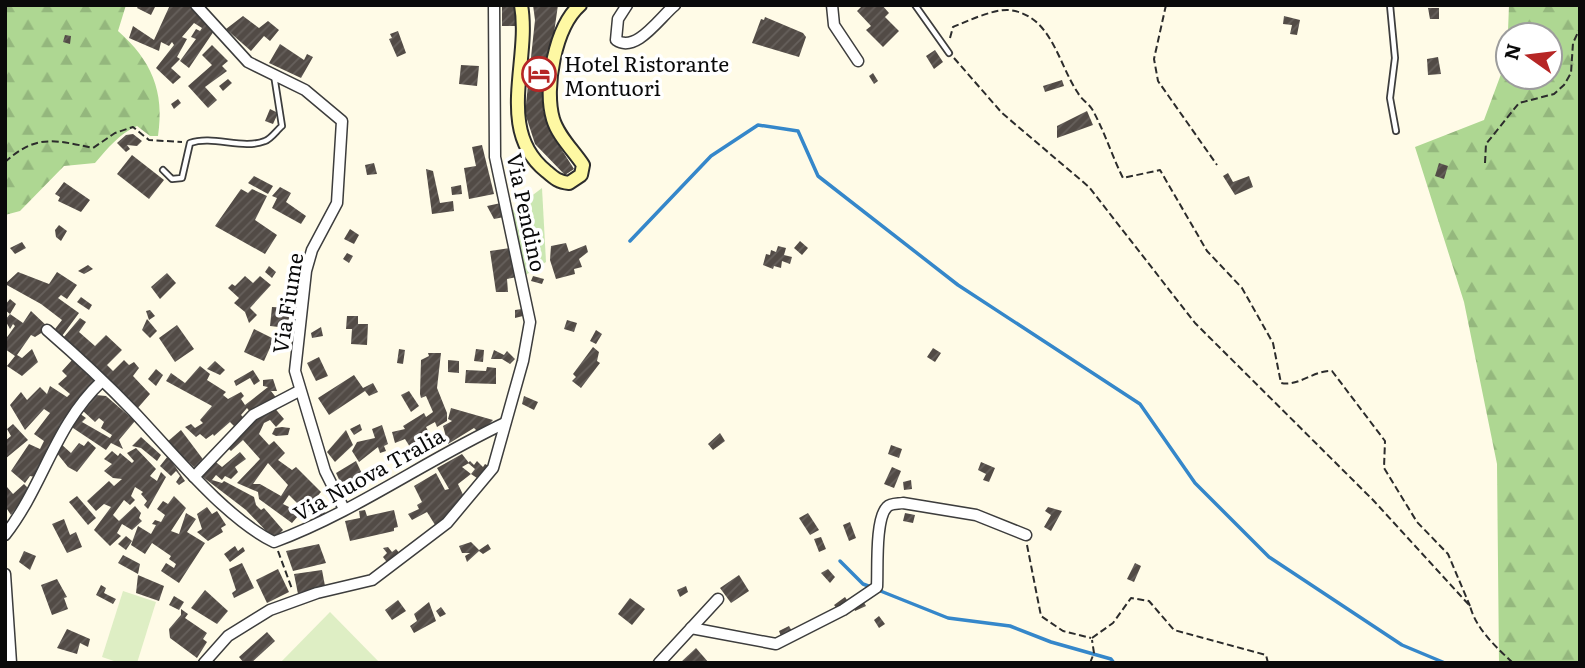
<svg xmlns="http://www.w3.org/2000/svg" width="1585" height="668" font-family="Literata,serif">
	<defs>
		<pattern id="forest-firs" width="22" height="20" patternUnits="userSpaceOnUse" patternTransform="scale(1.75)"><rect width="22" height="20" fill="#aed792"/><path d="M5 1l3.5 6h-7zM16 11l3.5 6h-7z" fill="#94b77d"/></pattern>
		<pattern id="building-hatch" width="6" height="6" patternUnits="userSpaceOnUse" patternTransform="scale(1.75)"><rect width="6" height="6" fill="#524b46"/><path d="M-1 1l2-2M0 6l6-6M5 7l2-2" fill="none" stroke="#66605c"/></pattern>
	</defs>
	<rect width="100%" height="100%" fill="#fffbe7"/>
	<g fill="url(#forest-firs)" fill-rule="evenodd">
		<path d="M 5,5 L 126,5 L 118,31 C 151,60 165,91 158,136 L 150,136 L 137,126 C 119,134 108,148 95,163 L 64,166 L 20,211 L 5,215 Z"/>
		<path d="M 1509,5 L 1580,5 L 1580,663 L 1499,663 L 1497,464 L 1464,302 L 1415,147 L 1484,120 L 1507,58 ZM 1508,35 L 1550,35 L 1550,77 L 1508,77 Z"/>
	</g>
	<polygon fill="#cbe7b2" points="542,188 546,262 518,280 504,217"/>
	<g fill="#deeec4">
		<polygon points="123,591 156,602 137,663 120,663 102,657"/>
		<polygon points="330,612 380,663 280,663"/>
	</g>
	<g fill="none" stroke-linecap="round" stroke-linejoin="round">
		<g stroke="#3587ca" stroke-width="3.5">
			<polyline points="630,241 711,156 758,125 798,131 818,176 958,285 1140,404 1195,483 1269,557 1402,645 1445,663"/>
			<polyline points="840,561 863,584 871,587"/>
			<polyline points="878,590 948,618 1010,626 1051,642 1111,659 1114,663"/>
		</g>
	</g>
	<g fill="url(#building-hatch)" fill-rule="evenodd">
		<polygon points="139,5 156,5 151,15 137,8"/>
		<polygon points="170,5 193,5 214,31 189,68 180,61 196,39 191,37 196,29 200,31 202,28 194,23 182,37 187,39 177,57 180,59 171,68 181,77 173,84 156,68 174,45 172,42 169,46 161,42 159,51 129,38 133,26 154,40"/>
		<rect x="502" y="5" width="16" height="21"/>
		<polygon points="533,5 558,5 543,110 551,133 574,169 565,175 535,144 525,113 535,20"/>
		<polygon points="863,5 882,5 889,13 885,17 899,31 883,47 866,30 871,26 857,11"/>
		<polygon points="1428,8 1439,8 1439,19 1430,19"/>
		<polygon points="243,16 259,28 268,21 279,30 270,41 264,36 251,51 226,29"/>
		<polygon points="1284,16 1300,20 1297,35 1290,34 1292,25 1283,24"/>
		<polygon points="765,17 803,33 806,37 799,57 752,43 761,19 764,20"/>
		<polygon points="398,31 406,53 397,57 389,39 392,38 390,34"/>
		<polygon points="65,35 71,36 70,44 63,42"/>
		<polygon points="280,44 304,60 307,54 313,57 301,78 269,63"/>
		<polygon points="212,45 228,61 222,66 227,71 205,87 217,100 208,108 188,86 212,65 202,55"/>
		<polygon points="935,50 943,62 934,69 926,56"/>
		<polygon points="1438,57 1441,74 1428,75 1427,59"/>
		<polygon points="461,65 479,66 477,86 459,84"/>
		<polygon points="873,73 878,81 874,84 869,76"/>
		<polygon points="228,79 232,83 223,91 219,86"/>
		<polygon points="1062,80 1064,86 1045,92 1043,86"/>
		<polygon points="178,99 181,103 174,109 171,104"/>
		<polygon points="270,109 278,113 273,124 265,121"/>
		<polygon points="1087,111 1093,125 1057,138 1057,126"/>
		<polygon points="133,134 142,141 137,146 127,145 130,149 126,152 117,143 126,135"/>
		<polygon points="482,145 494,194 469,199 464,168 476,166 472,147"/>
		<polygon points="132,155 164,180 149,199 117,174"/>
		<polygon points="374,163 377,174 367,175 365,165"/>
		<polygon points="1439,163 1448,166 1444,179 1435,176"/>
		<polygon points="426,169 433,171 440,203 453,201 454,211 432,214"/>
		<polygon points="1228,173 1233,182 1249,176 1253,187 1235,195 1223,176"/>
		<polygon points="254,176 273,186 268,194 248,183"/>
		<polygon points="64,182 90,200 81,212 58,201 60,197 55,194"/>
		<polygon points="461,185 462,194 452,195 451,187"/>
		<polygon points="280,187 291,193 286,202 306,216 301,224 272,208 277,198 272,196"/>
		<polygon points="241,189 248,193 252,189 267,196 255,220 277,235 265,254 215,226"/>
		<polygon points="501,203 504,217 494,219 487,206"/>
		<polygon points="59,225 67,231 61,241 56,237 55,230"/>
		<polygon points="350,229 359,235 354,244 344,239"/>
		<polygon points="800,241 808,248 802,255 794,248"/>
		<polygon points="22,242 26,248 15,254 10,248"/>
		<polygon points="566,243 569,252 586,245 588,252 579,259 582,267 574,269 575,274 556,279 550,260 551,246"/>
		<polygon points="778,246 786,248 784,255 792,257 790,264 782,261 781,268 774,266 773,269 763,265 766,254 770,255 771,250 776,252"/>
		<polygon points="510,248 517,277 507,279 508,292 496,292 490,251"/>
		<polygon points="347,253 353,256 349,263 343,259"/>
		<polygon points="88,265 93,269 84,274 78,271"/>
		<polygon points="269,266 276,272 272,278 265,272"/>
		<polygon points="18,272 49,284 57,272 77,285 67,299 61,295 58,298 79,313 62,336 55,329 62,320 41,304 5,284"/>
		<polygon points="167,273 176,283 160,299 151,287"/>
		<polygon points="245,276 253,283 260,276 271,285 250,308 257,315 249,323 245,312 234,303 239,298 228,288 232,284 235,286"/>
		<polygon points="533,276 544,279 542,284 531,281"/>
		<polygon points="81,297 92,305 89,310 77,302"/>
		<polygon points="10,299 16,304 10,314 5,310 5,305"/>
		<polygon points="272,307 290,308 288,328 270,326"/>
		<polygon points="522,309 523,316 515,318 515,310"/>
		<polygon points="150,310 155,316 149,320 146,311"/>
		<polygon points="31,311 49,328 35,337 31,335 17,355 22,358 32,349 38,362 22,376 7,366 15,356 5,349 5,340 15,326 13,324 10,329 5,320 10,314 23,323"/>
		<polygon points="347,316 358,316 358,324 368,324 367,345 351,344 352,329 346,329"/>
		<polygon points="80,318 86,322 79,332 95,346 106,335 122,350 107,365 113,371 124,360 129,365 134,362 139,368 133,376 150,394 137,409 63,338"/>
		<polygon points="147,319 157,331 150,338 142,330"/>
		<polygon points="567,320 577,323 574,332 564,329"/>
		<polygon points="177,325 194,349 175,362 159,338"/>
		<polygon points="321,327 323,336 312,338 311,333"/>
		<polygon points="254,329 274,339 264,361 244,352"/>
		<polygon points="596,330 602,334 596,344 590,341"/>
		<polygon points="593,347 599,352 597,361 600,363 581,388 572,381 576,377 573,374"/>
		<polygon points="933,348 941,353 935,362 927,357"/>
		<polygon points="399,349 405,350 403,364 397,363"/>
		<polygon points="476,349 484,350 483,362 474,361"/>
		<polygon points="494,350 504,355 507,351 515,359 510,364 502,359 491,359"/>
		<polygon points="428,353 441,353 437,388 447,413 447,421 437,427 435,422 426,427 435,445 415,455 405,439 395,443 392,432 405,429 403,426 424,413 426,417 433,412 426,396 421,398 420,394 421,360 429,356"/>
		<polygon points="319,357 328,376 316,381 307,363"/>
		<polygon points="72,360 95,382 60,425 35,477 30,476 25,483 11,471 29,444 40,449 44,441 34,434 50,413 44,409 25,430 10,405 21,392 27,400 40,387 47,394 50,386 67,397 70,394 58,384 67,376 62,371"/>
		<polygon points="448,360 459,361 459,373 448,372"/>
		<polygon points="215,361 225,370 220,375 207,369"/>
		<polygon points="200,366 210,374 207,380 226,392 223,395 228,399 241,392 244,396 241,399 245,405 268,387 263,386 263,380 273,379 277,391 271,391 278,400 251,413 247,408 241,415 246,420 236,428 230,422 214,436 213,434 206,439 200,434 196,437 185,427 191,424 195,428 203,423 200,420 212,406 166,381 171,373 185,383"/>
		<polygon points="487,367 496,368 496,384 465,383 466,370 486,371"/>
		<polygon points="156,369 163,375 156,386 148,379"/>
		<polygon points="253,370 260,381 254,385 250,378 236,386 234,381"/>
		<polygon points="354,375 363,388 373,383 378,392 369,396 365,391 329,415 318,398"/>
		<polygon points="409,391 419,406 411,412 401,395"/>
		<polygon points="96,395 106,396 135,421 119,440 123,449 111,443 106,450 70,426 79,413 86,418 82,422 110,438 112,435 101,428 104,422 99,418 95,422 83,411"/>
		<polygon points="524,396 538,402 534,410 522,404"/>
		<path d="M 272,405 L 284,419 L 276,427 L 270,420 L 264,423 L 259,434 L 269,445 L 274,441 L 285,453 L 278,460 L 292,470 L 296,467 L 321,492 L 314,500 L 328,516 L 318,522 L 304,509 L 292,523 L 259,499 L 258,492 L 237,483 L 260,459 L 243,440 L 231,451 L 224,444 ZM 268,463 L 288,485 L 281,496 L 260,484 L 253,484 ZM 289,495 L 297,503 L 293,509 L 283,504 Z"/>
		<polygon points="451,408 493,420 485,429 478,432 474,428 448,444 443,426 452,421 448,419"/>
		<polygon points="13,424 28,440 5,459 5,441 11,436 7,429"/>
		<polygon points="360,424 362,430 354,435 350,429"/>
		<polygon points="382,425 388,444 384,446 386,451 380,453 378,447 359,462 352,451 357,442 375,438 372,429"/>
		<polygon points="275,428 282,427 290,428 288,435 276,436 272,434"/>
		<polygon points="181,430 205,462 196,469 167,442"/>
		<polygon points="346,430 353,445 335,462 327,452"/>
		<polygon points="720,433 725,441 713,450 708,444"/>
		<polygon points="141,437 161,455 157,461 141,448 132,446"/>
		<polygon points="88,441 96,448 77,472 68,467 56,452 61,444 71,453 79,443 84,446"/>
		<polygon points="891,445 902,449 899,458 888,454"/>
		<polygon points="136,448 156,469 150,476 157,481 161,472 166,477 148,509 144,505 147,501 141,494 143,492 135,487 131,496 135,500 130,505 124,500 113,515 119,521 135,506 141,513 139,518 142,521 132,530 122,524 117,533 121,536 110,546 94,530 111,507 104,504 96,511 87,501 109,481 114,486 122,479 113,478 104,471 112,464 104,459 112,451 118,456 120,453 132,463 134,461 127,453"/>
		<polygon points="240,452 246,459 235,467 238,472 231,479 225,476 222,480 216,475 212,480 222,483 224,481 254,497 256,505 261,510 264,508 283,530 277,536 269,534 246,510 199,474 212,459 222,467"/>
		<polygon points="462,454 469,463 462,467 471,474 458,484 465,499 437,528 427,512 412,520 408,514 419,509 417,505 422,502 414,486 436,473 445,490 449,489 437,468"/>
		<polygon points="168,456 185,481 179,485 176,482 180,476 176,471 171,476 160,466"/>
		<polygon points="356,461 365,480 344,490 336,473"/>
		<polygon points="470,461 474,465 477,461 483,467 485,464 489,466 480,480 471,474 475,469 468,463"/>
		<polygon points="981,462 995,468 989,482 983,480 986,474 978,470"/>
		<polygon points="892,467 901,471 894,488 884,484"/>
		<polygon points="911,480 912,489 904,490 903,482"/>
		<polygon points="24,484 30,490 11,515 5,506 5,489 7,487 13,494"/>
		<polygon points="77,496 96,518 88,525 69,502"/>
		<polygon points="174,496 186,508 171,531 179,534 186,513 196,519 187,532 205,543 179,583 161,571 166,563 174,568 176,564 169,559 171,556 152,543 145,554 131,545 138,526 151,534 156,525 152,524 155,520 161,522 165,515 157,509 163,501 168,504"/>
		<polygon points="207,507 212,514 217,511 226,525 221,528 223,532 208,541 197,532 202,529 197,514"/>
		<polygon points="1048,507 1062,511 1051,531 1044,527 1051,515 1045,511"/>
		<polygon points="365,510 367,516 394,510 398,527 394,528 394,531 350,541 345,521 360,518 359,511"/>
		<polygon points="808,513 819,530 810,535 799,518"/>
		<polygon points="905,513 915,515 913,523 903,521"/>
		<polygon points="64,519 70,535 76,532 82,547 67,553 52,524"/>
		<polygon points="850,522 856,538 849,541 843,525"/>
		<polygon points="126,536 132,541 126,550 118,544"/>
		<polygon points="821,537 826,549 819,552 814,539"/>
		<polygon points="471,542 479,550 488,544 491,549 483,554 479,551 467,562 465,556 470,553 462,553 459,546"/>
		<polygon points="319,544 326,563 293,571 286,551"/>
		<polygon points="235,546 238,551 243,547 245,551 230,562 224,554"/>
		<polygon points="388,547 392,552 396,549 401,555 389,565 383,557 387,553 383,548"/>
		<polygon points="24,551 36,556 30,570 19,562"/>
		<polygon points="123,555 140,564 138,574 118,563"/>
		<polygon points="242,563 254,588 234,598 232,593 236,590 229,569"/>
		<polygon points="1135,563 1141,566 1134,582 1127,579"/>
		<polygon points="278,569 289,592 267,603 256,580"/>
		<polygon points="828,569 835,577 830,583 821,573"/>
		<polygon points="322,570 325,586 298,594 294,574"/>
		<polygon points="138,575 164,586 159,601 136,593"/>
		<polygon points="739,575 749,591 731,603 720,588"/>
		<polygon points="57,579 67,597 64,598 68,609 52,615 41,585"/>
		<polygon points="101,585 106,588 104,593 116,599 113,604 96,595"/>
		<polygon points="686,586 688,592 680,597 677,590"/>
		<polygon points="205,590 228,611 217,624 191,608"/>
		<polygon points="174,596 184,602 179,610 169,605"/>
		<polygon points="845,597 849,603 838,610 834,605"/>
		<polygon points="630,598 645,609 632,625 618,614"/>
		<polygon points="862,599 866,606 855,611 852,604"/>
		<polygon points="398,600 406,611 392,620 385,610"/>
		<polygon points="429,602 436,621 414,633 410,626 417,621 414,614"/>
		<polygon points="441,607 446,614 440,617 436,611"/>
		<polygon points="181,609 188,614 185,618 207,633 203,639 207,642 197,658 170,638 169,629 181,615"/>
		<polygon points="879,616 885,624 879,628 874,620"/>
		<polygon points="789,626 794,635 782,639 779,631"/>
		<polygon points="67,629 90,639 88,647 80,643 77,654 57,648"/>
		<polygon points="267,632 275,641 251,663 244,663 239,657"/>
		<polygon points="696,648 709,663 680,663"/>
	</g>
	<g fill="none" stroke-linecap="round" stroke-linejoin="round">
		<g stroke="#3d3d3d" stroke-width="8">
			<g id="lane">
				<polyline points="915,5 949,53"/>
				<polyline points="1390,5 1395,58 1390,98 1396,131"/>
				<path d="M 163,170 L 172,179 L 182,178 L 190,143 C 213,135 243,150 265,141 C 271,139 277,130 282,126 L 274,75"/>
			</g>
		</g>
		<g stroke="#3d3d3d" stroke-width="13">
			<g id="street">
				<polyline points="196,5 248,62 305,90 342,121 337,203 312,250 306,271 295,371 325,471 344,509"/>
				<path d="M 627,5 L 618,19 L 616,40 C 636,54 660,17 675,5"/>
				<polyline points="832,5 834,25 858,61"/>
				<path d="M 47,330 C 77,356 106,383 133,411 C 171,451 225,518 274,542 C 355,512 426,460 505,423"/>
				<polyline points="194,477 253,415 299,391"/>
				<path d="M 5,535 C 44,485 54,426 102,381"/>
				<polyline points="5,574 11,663"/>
				<path d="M 691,628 L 776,644 L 843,610 L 877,587 C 878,569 875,519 887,507 C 891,503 898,504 903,503 L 976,515 L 1026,535"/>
				<polyline points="204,663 228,636 270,610 317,593 372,580 447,523 493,468 523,361 530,322 495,157 494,5"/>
				<polyline points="659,663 718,599"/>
			</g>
		</g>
		<g stroke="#2c2c2c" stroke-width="16">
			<path id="secondary" d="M 521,5 C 531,60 495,130 546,171 C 554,178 558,182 569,183 L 581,175 L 583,165 C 573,150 558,136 553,119 C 544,88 555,27 580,5"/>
		</g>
		<g stroke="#2c2c2c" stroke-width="2" stroke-dasharray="7 3.5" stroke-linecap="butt">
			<polyline points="1166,5 1154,59 1158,81 1217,165"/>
			<path d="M 950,38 L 953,27 C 968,21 993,9 1009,10 C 1052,15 1058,64 1078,93 C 1081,99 1088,103 1092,109 C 1104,130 1112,156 1123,178 L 1160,170 L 1207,251 L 1242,288 L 1273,343 L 1281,383 C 1298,387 1314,370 1332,371 L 1385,441 L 1384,468 L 1417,522 L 1448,554 L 1470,606"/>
			<path d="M 954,58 L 1002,113 L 1089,187 L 1195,323 L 1373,500 L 1470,606 C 1476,629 1496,647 1513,663"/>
			<path d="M 5,162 C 36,134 55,140 93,148 L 115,133 L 133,127 L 149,140 L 182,142"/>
			<polyline points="1485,163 1486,144 1519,103 1554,94 1564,85 1571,73 1573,43 1580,28"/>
			<polyline points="1027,545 1041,616 1063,631 1091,638"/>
			<polyline points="278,551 292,589"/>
			<polyline points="1092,638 1113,623 1131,598 1149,601 1174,630 1266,655 1268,663"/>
			<polyline points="1090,663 1094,653 1092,640"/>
		</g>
		<use href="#lane" stroke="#fff" stroke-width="4.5"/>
		<use href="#street" stroke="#fff" stroke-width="10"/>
		<use href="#secondary" stroke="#fef8a3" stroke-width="12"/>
	</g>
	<defs>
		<g id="hotel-ring" transform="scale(1.75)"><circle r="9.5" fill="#fff" stroke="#b62625" stroke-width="1.5"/><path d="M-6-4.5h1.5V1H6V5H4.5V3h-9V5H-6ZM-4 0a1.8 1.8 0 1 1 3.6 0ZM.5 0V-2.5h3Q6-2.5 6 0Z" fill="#b62625"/></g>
	</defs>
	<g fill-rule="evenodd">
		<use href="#hotel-ring" x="539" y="74"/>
	</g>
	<g text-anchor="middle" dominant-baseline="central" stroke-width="7" stroke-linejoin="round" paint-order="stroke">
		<g font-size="21" fill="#0a0a0a" stroke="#fff" text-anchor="start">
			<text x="564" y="62">Hotel Ristorante<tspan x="564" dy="24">Montuori</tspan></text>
		</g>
		<g font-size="21" fill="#0a0a0a" stroke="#fff">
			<text transform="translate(528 212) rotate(78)">Via Pendino</text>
			<text transform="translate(286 303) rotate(-81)">Via Fiume</text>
			<text transform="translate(368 473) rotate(-29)">Via Nuova Tralia</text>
		</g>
	</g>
	<rect width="1585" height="668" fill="none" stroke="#0a0a0a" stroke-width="14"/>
	<g transform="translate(1529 56) rotate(284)"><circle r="33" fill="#ffffff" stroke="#9d9d9d" stroke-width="2"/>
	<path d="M0-5L12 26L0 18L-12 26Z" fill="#b62625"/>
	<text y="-10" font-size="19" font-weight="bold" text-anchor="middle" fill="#0a0a0a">N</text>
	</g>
</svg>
